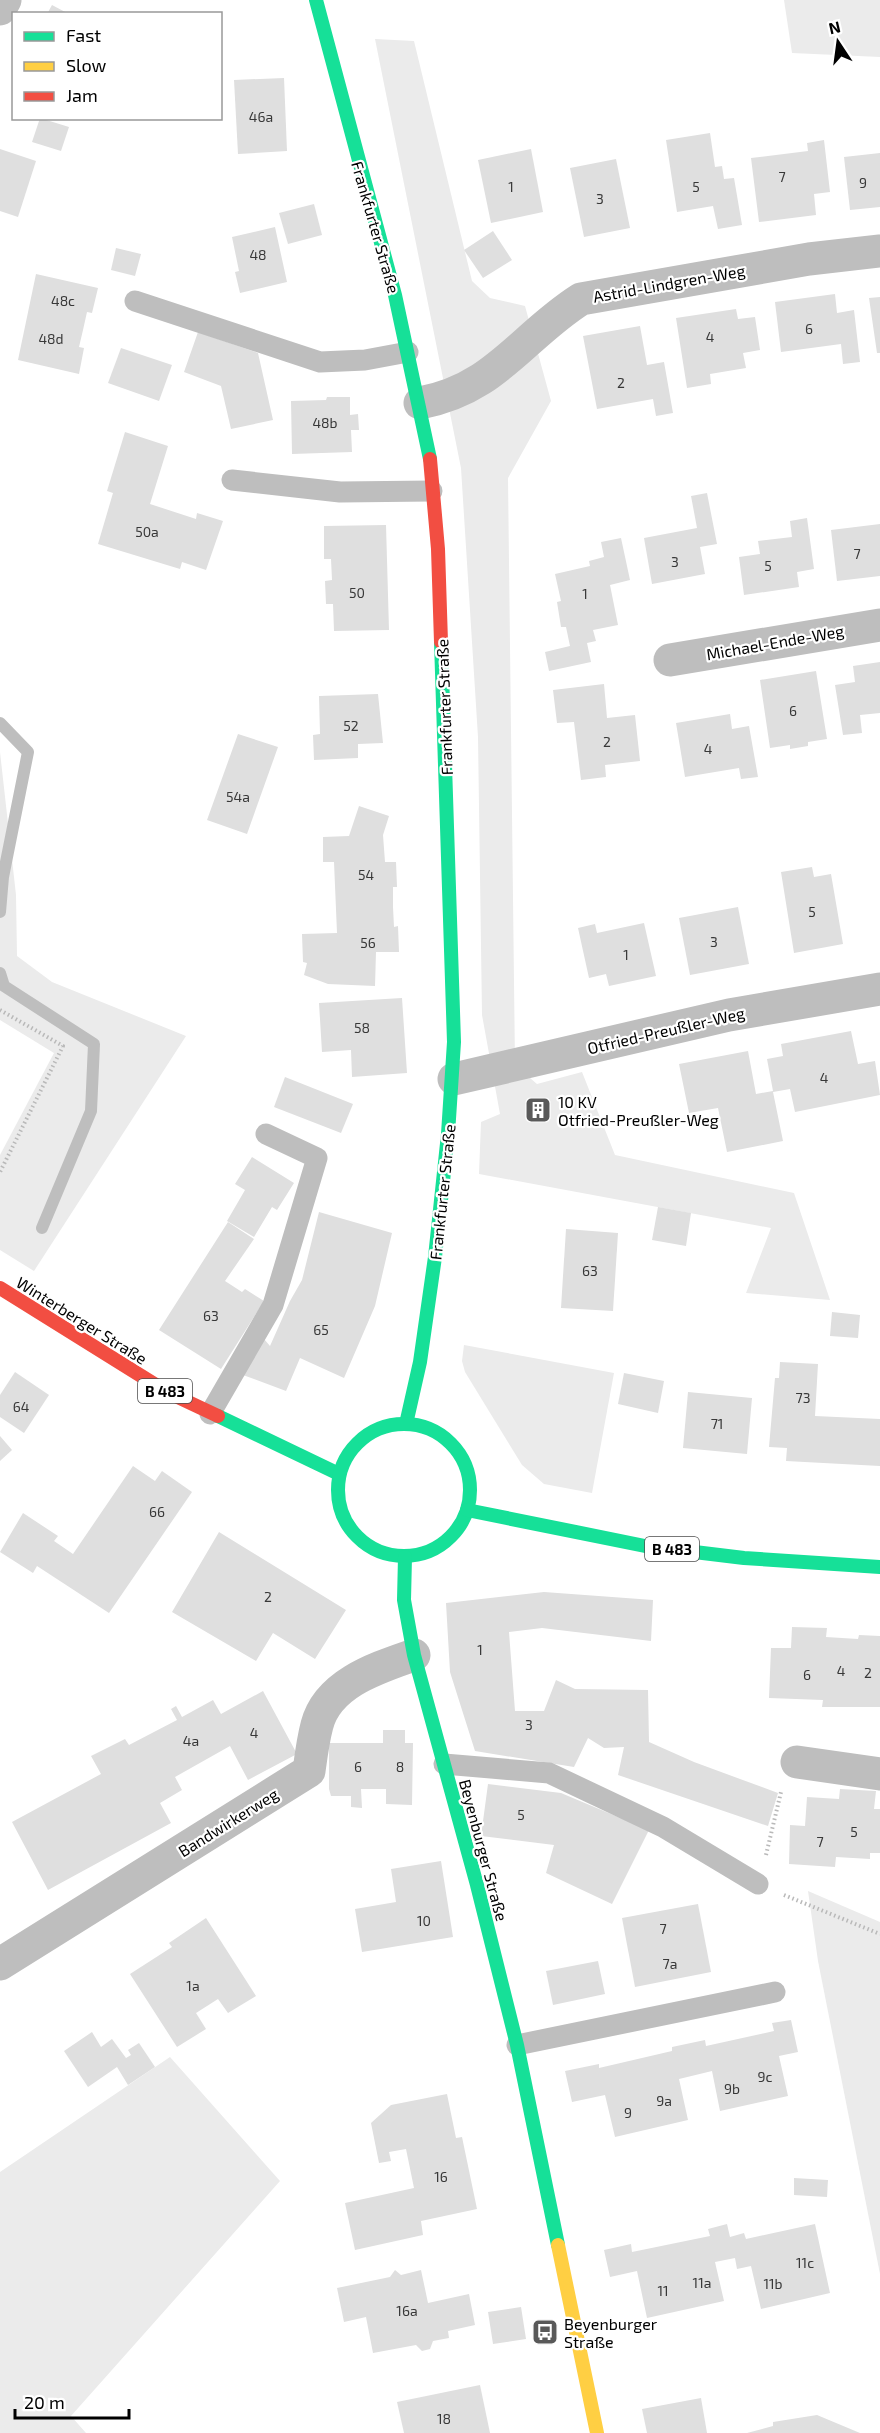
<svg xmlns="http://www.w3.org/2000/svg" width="880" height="2433" font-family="'Exo 2',sans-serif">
	<rect width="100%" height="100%" fill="#fff"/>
	<g fill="#ebebeb">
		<polygon points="784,0 880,0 880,57 792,53"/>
		<polygon points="375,39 414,41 472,281 490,298 525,306 551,401 508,478 515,1065 537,1084 582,1072 615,1155 794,1193 830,1300 746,1293 771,1228 479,1174 481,1122 500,1114 482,1015 478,737 461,468"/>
		<polygon points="0,752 16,895 17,956 52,982 186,1036 34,1271 0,1250 0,1155 54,1053 0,1020"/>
		<polygon points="464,1345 614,1373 592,1493 544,1484 522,1465 465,1372 462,1361"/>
		<polygon points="808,1891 880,1922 880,2274 818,1961"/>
		<polygon points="170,2057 280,2181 71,2416 86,2433 0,2433 0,2172"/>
	</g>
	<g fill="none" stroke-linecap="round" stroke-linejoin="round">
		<g stroke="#bebebe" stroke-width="12">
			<polyline points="0,723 28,752 3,877 0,912"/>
			<polyline points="0,973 4,986 94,1044 91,1111 42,1228"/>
		</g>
	</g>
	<g fill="#dfdfdf">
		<polygon points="52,5 69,14 47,14"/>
		<polygon points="284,78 287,151 238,154 234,80"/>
		<polygon points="40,118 69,127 61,151 32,142"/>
		<polygon points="710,133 715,167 722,166 724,179 734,178 742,225 718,229 713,206 677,212 666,140"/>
		<polygon points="824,140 830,192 814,194 816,215 759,222 751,158 808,151 807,143"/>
		<polygon points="0,149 36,161 18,217 0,211"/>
		<polygon points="531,149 543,212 491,223 478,160"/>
		<polygon points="880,153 880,207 850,210 844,157"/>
		<polygon points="616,159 630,228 584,237 570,168"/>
		<polygon points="314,204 322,235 288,244 279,213"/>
		<polygon points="275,227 287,282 240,293 235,272 239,271 232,237"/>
		<polygon points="493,231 512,260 483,278 464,250"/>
		<polygon points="116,248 141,254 135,276 111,270"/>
		<polygon points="36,274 98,288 92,313 87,312 83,330 79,347 84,348 79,374 18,360"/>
		<polygon points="835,294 837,313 854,310 860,362 843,364 841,344 781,352 775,302"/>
		<polygon points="880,297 880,353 877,353 869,298"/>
		<polygon points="736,309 738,319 755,317 760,350 743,353 746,368 710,374 711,384 687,388 676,318"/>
		<polygon points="640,326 647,365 664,362 673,413 656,416 653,399 597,409 583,336"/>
		<polygon points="198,332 258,353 273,420 231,429 221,386 184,372"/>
		<polygon points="121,348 172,365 159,401 108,383"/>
		<polygon points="327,397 350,397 350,415 358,414 359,430 351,430 352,452 292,454 291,401 326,400"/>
		<polygon points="125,432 168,446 150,504 196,519 197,513 223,521 206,570 182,562 180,569 98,544 113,493 107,491"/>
		<polygon points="707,493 717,544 700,547 705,574 652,584 644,538 697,528 691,496"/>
		<polygon points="807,518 814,569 797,572 799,587 744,595 739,557 760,554 758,541 792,537 790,521"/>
		<polygon points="880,524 880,576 837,581 831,530"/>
		<polygon points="386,525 389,630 334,631 333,604 326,604 325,581 332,580 331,559 324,559 324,526"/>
		<polygon points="621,538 630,580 610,585 618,625 593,630 596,641 587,643 591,662 549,671 545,652 570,646 566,627 561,627 557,602 561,601 555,574 590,566 589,561 604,557 601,542"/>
		<polygon points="880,662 880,713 860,715 862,733 843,735 835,685 855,682 853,666"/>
		<polygon points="816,671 827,739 808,742 808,746 790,749 790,745 770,748 760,680"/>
		<polygon points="604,684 607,718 635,715 640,761 605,765 606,777 581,780 574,722 557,723 553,690"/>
		<polygon points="378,694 383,743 358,744 358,758 314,760 313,735 320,734 319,696"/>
		<polygon points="730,714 732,729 749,726 758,777 741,779 739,768 685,777 676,723"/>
		<polygon points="238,734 278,747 247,834 207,820"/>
		<polygon points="359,806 389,816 383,835 385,862 396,862 397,887 393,887 393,907 394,927 398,926 399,952 376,952 375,986 328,984 304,975 307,963 303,962 302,934 337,933 334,862 323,862 323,837 349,836"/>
		<polygon points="812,867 814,877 831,874 843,944 794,953 781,872"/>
		<polygon points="738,907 749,964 690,975 679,918"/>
		<polygon points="644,923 656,976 609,986 606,974 589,978 578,928 595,924 597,933"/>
		<polygon points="402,998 407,1073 352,1077 351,1050 322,1052 319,1003"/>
		<polygon points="851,1031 858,1064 875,1061 880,1095 795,1112 790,1089 773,1092 783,1141 727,1152 718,1108 689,1113 679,1064 748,1051 756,1094 773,1091 767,1059 783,1056 781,1044"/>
		<polygon points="285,1077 353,1104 341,1133 274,1107"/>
		<polygon points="547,1102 549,1113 529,1118 526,1106"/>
		<polygon points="252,1157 294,1183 277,1210 272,1207 254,1237 227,1221 245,1190 235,1184"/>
		<polygon points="658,1207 691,1213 686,1246 652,1240"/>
		<polygon points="319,1212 392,1233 375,1306 344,1378 300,1358 286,1391 243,1375 264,1339 270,1346 290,1301 302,1280"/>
		<polygon points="228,1222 254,1239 225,1281 242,1292 245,1289 264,1301 221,1369 159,1330"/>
		<polygon points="566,1229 618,1233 613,1311 561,1308"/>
		<polygon points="832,1312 860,1315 858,1338 830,1336"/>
		<polygon points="780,1362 818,1364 815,1416 880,1419 880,1466 786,1461 787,1448 769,1447 775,1378 779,1378"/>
		<polygon points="15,1372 49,1395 24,1433 0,1417 0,1395"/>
		<polygon points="624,1373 664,1381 658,1413 618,1404"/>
		<polygon points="688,1392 752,1398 747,1454 683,1448"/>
		<polygon points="0,1436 12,1450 0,1461"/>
		<polygon points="133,1466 155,1481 162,1471 192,1492 109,1613 37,1566 33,1573 0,1552 23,1513 58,1536 54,1541 73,1554"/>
		<polygon points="219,1532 346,1610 315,1659 273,1633 256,1661 172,1612"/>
		<polygon points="544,1592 653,1600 651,1641 542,1628 509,1632 515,1711 544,1711 556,1680 575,1689 648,1690 649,1742 694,1762 778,1793 768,1826 618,1775 624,1747 604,1748 588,1738 574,1767 475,1751 450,1672 446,1603"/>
		<polygon points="792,1627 827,1628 826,1637 858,1639 859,1635 880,1636 880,1707 822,1707 823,1700 769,1698 771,1648 791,1648"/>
		<polygon points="263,1691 297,1754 248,1780 230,1746 175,1777 182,1790 160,1803 171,1823 48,1890 12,1822 101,1774 91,1756 125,1739 129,1745 177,1720 171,1709 176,1706 182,1717 213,1700 221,1714"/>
		<polygon points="383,1730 405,1730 405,1743 413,1743 412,1805 386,1804 386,1789 361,1789 362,1808 351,1807 351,1796 331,1796 329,1789 329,1743 383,1743"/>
		<polygon points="488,1784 561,1793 649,1830 612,1904 546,1873 554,1845 481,1836"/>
		<polygon points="840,1789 876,1791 874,1809 880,1809 880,1853 870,1853 870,1859 836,1857 835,1867 789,1864 790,1825 805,1826 807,1797 839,1799"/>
		<polygon points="441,1861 453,1937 362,1952 355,1909 396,1902 391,1869"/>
		<polygon points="698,1904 711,1972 635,1987 622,1918"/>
		<polygon points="206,1918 256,1996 228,2013 218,1999 196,2013 206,2029 177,2047 130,1974 172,1947 169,1943"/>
		<polygon points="598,1961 605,1994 553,2005 546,1971"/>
		<polygon points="791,2020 798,2052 779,2056 788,2096 720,2111 712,2071 679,2079 688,2120 615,2137 605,2095 572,2102 565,2071 599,2064 599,2068 672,2051 672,2047 705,2040 706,2046 774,2031 772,2023"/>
		<polygon points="92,2032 101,2047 112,2039 126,2058 131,2055 128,2050 139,2043 155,2067 128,2085 117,2067 88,2087 64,2051"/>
		<polygon points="447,2094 456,2138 462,2137 477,2209 421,2221 423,2235 355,2250 345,2203 414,2188 406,2149 389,2152 391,2161 379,2163 371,2123 391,2105"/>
		<polygon points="794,2178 828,2180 827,2197 794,2195"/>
		<polygon points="727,2224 730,2237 744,2233 746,2239 815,2224 830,2293 761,2309 751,2266 737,2269 735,2258 715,2262 724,2301 647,2318 637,2271 610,2277 604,2250 631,2244 632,2252 710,2236 708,2229"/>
		<polygon points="395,2270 401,2275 421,2270 428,2303 469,2294 475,2325 448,2331 449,2338 433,2341 430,2349 422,2351 416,2345 373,2353 366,2317 344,2322 337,2288 390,2277"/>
		<polygon points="521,2307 526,2339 493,2344 488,2312"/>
		<polygon points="480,2385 490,2433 404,2433 397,2402"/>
		<polygon points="701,2398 707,2433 647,2433 642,2409"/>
		<polygon points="817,2415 860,2433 747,2433 773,2426 773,2422"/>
	</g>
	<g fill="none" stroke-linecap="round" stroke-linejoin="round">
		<g stroke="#b9b9b9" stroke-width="4" stroke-dasharray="1.5 3" stroke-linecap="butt">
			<polyline points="0,1010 63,1046 0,1172"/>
			<polyline points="766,1855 781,1792"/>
			<polyline points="784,1895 880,1934"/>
		</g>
		<g stroke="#bebebe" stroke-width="21">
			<polyline points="135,301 320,362 365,360 408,352"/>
			<polyline points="232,480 340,492 432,491"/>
			<polyline points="210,1414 273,1305 317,1158 266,1134"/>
			<polyline points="444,1764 549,1773 663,1827 758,1884"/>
			<polyline points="517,2045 775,1992"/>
		</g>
		<g stroke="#bebebe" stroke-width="33">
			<polyline points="0,9 5,0"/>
			<path d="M 420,403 C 496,389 521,337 581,299 L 809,259 L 880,251"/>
			<polyline points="670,660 880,625"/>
			<polyline points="454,1079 729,1015 880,989"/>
			<polyline points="797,1762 880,1774"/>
			<path d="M 0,1964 L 309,1771 C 311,1756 313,1740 317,1725 C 328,1683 377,1668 414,1655"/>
		</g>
		<g stroke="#16e098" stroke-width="14">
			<polyline points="316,0 395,295 430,459"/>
			<polyline points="218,1416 339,1474"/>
			<polyline points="406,1424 420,1362 435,1257 448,1134 454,1042 441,642"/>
			<circle cx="404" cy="1490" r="66"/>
			<polyline points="467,1510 645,1546 744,1558 880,1567"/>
			<polyline points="405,1557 404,1600 414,1655 477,1885 517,2045 558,2245"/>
		</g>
		<polyline stroke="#ffcf43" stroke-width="14" points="558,2245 597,2433"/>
		<g stroke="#f24e42" stroke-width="14">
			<polyline points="430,459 438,549 441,642"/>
			<polyline points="0,1288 167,1392 218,1416"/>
		</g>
	</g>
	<defs>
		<g id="building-square" transform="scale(1.35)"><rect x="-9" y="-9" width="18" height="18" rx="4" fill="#595959" stroke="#fff"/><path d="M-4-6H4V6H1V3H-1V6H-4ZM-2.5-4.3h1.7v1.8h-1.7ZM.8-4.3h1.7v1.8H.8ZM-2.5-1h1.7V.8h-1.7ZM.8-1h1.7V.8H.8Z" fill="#fff"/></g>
		<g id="bus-square" transform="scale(1.35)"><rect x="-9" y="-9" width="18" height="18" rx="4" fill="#595959" stroke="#fff"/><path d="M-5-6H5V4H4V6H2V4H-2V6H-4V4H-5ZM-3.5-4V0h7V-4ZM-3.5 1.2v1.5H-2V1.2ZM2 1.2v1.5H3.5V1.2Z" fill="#fff"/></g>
	</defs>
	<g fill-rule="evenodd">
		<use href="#building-square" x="538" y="1110"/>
		<use href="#bus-square" x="545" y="2332"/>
	</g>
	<g text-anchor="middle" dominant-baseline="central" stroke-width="4.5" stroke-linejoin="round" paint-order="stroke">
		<g font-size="14" fill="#383838">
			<text x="261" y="116">46a</text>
			<text x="782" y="176">7</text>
			<text x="863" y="182">9</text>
			<text x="511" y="186">1</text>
			<text x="696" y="186">5</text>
			<text x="600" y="198">3</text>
			<text x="258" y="254">48</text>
			<text x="63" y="300">48c</text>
			<text x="809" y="328">6</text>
			<text x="710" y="336">4</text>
			<text x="51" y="338">48d</text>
			<text x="621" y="382">2</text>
			<text x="325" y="422">48b</text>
			<text x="147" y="531">50a</text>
			<text x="857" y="553">7</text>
			<text x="675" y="561">3</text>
			<text x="768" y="565">5</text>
			<text x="357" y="592">50</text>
			<text x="585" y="593">1</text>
			<text x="793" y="710">6</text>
			<text x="351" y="725">52</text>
			<text x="607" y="741">2</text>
			<text x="708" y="748">4</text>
			<text x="238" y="796">54a</text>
			<text x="366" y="874">54</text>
			<text x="812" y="911">5</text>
			<text x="714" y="941">3</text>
			<text x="368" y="942">56</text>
			<text x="626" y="954">1</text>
			<text x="362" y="1027">58</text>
			<text x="824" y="1077">4</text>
			<text x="590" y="1270">63</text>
			<text x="211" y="1315">63</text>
			<text x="321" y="1329">65</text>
			<text x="803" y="1397">73</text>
			<text x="21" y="1406">64</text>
			<text x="717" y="1423">71</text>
			<text x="157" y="1511">66</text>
			<text x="268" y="1596">2</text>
			<text x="480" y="1649">1</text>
			<text x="841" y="1670">4</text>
			<text x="868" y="1672">2</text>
			<text x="807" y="1674">6</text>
			<text x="529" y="1724">3</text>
			<text x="254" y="1732">4</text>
			<text x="191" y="1740">4a</text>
			<text x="358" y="1766">6</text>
			<text x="400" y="1766">8</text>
			<text x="521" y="1814">5</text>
			<text x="854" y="1831">5</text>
			<text x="820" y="1841">7</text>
			<text x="424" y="1920">10</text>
			<text x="663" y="1928">7</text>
			<text x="670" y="1963">7a</text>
			<text x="193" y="1985">1a</text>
			<text x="765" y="2076">9c</text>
			<text x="732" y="2088">9b</text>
			<text x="664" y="2100">9a</text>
			<text x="628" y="2112">9</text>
			<text x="441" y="2176">16</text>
			<text x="805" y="2262">11c</text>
			<text x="702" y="2282">11a</text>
			<text x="773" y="2283">11b</text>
			<text x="663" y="2290">11</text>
			<text x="407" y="2310">16a</text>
			<text x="444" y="2418">18</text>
		</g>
		<g fill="#fff" stroke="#4c4c4c" stroke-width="1.5">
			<rect x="138" y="1379" width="54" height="24" rx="4.5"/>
			<rect x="645" y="1537" width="54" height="24" rx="4.5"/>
		</g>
		<g font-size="15" font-weight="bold" fill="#000">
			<text x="165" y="1391">B 483</text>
			<text x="672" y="1549">B 483</text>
		</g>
		<g font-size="16" fill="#000" stroke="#fff">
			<text transform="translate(376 227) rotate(74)">Frankfurter Straße</text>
			<text transform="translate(669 283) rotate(-10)">Astrid-Lindgren-Weg</text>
			<text transform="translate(775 642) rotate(-10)">Michael-Ende-Weg</text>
			<text transform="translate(444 707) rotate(-92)">Frankfurter Straße</text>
			<text transform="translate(666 1030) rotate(-13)">Otfried-Preußler-Weg</text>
			<text transform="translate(442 1192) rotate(-84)">Frankfurter Straße</text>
			<text transform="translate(82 1320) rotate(32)">Winterberger Straße</text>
			<text transform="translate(228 1822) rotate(-32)">Bandwirkerweg</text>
			<text transform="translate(484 1850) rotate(75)">Beyenburger Straße</text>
		</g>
		<g font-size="16" fill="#000" stroke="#fff" text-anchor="start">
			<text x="558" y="1101">10 KV<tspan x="558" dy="18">Otfried-Preußler-Weg</tspan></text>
			<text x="564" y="2323">Beyenburger<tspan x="564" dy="18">Straße</tspan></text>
		</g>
	</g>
	<rect x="12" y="12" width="210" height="108" fill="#ffffff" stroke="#999999" stroke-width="1.5"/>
	<rect x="24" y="32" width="30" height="9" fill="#16e098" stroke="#999999" stroke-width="1.5"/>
	<text x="66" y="42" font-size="18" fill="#000000">Fast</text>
	<rect x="24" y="62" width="30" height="9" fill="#ffcf43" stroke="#999999" stroke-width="1.5"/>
	<text x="66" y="72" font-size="18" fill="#000000">Slow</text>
	<rect x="24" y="92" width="30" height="9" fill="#f24e42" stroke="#999999" stroke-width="1.5"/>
	<text x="66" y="102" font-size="18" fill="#000000">Jam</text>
	<g transform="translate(838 42) rotate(347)" stroke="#ffffff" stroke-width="4.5" paint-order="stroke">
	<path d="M0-4.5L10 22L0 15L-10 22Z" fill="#000000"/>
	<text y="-9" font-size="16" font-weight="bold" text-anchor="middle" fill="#000000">N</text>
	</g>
	<path d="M15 2409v9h114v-9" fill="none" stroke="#000000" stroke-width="3"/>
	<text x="24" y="2409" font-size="18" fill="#000000" stroke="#ffffff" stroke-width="4.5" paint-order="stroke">20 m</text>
</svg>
